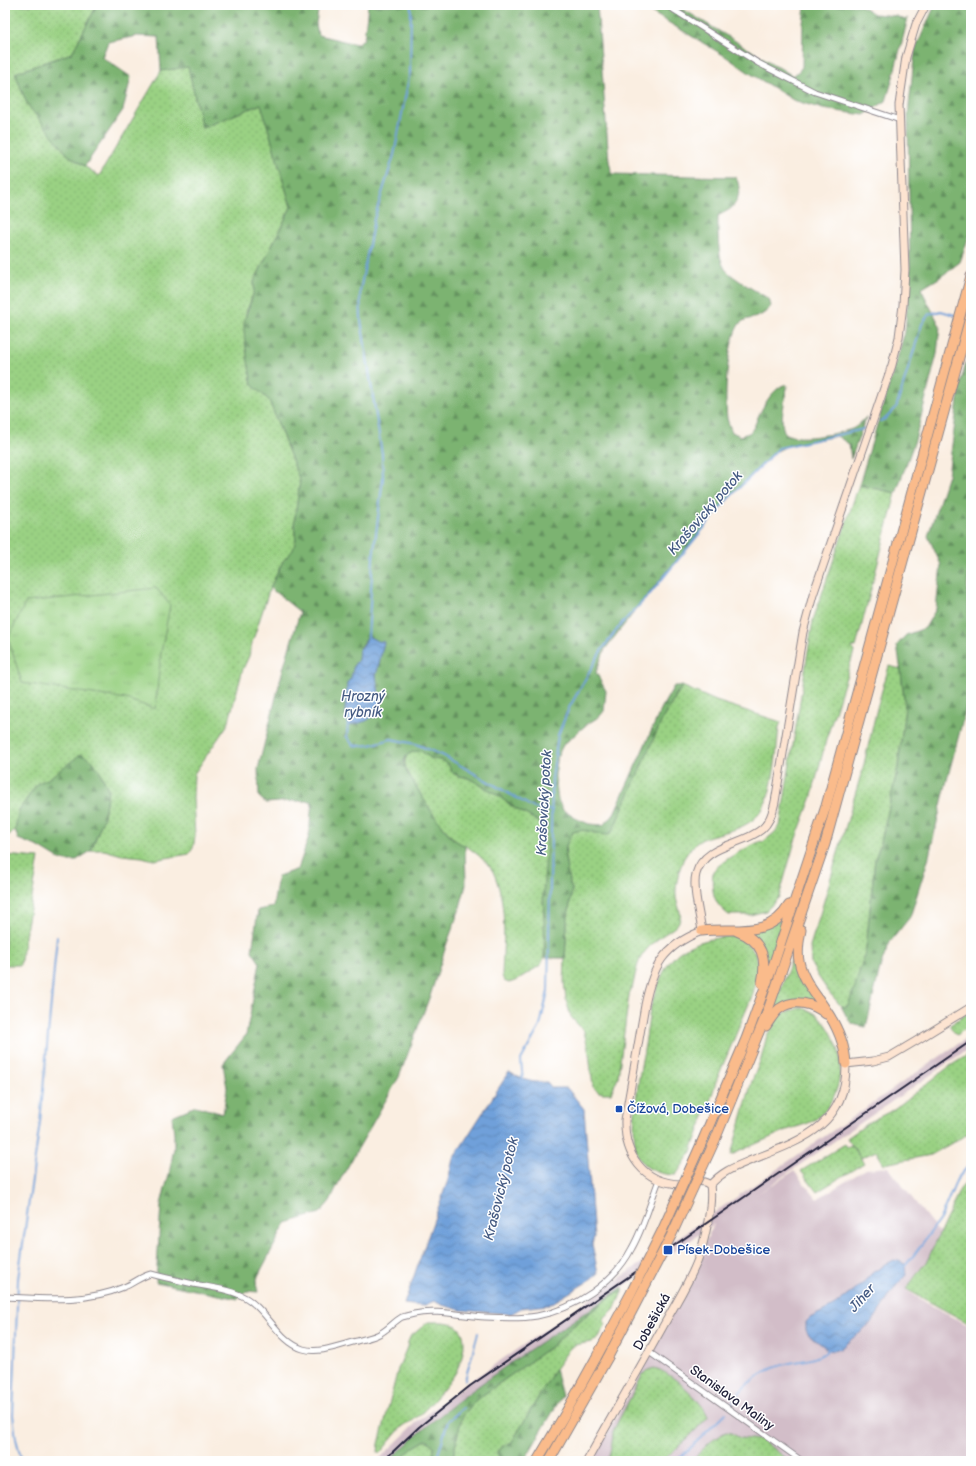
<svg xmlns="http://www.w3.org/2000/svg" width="976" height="1466" font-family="'Balsamiq Sans',sans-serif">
	<defs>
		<pattern id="grass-dots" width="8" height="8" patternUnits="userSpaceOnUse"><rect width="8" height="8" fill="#9ad183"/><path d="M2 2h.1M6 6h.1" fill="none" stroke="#84b372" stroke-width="1.8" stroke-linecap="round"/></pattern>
		<pattern id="forest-firs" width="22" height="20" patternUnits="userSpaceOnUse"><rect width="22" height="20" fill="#7bb371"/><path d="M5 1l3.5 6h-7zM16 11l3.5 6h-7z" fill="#64915e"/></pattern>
		<pattern id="park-tufts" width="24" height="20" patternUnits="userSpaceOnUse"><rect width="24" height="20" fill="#9ad183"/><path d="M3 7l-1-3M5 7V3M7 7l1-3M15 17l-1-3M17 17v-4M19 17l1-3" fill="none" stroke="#84b372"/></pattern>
		<pattern id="water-waves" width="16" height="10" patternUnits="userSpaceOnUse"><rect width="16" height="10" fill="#70a0da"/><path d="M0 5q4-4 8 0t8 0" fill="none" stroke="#5c82b2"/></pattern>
	</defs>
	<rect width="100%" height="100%" fill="#fff"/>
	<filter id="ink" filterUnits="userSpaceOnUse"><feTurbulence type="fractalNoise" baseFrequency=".025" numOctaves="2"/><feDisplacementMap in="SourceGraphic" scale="8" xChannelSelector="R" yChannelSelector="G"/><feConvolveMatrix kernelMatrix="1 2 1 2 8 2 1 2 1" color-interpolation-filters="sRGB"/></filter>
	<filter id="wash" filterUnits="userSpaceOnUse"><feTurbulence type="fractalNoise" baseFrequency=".012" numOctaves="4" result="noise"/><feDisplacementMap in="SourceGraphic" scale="16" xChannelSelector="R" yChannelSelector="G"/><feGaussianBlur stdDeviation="0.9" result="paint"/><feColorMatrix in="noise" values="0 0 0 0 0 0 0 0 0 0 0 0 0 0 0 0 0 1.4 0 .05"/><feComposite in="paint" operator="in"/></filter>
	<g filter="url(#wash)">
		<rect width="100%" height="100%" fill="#faeee1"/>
		<polygon fill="#d2bdc8" points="971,1035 971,1047 756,1195 794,1171 817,1199 866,1169 888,1167 940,1234 928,1259 906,1288 906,1290 936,1309 970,1326 971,1325 971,1461 592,1461 643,1369 714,1224 473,1390 437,1417 389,1461 377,1461 416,1423 468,1383"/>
		<g fill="url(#grass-dots)" stroke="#5e7a5f">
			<polygon points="5,5 97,5 72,53 15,73 68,155 99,176 161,71 188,66 202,128 261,104 291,207 254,282 255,289 246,313 245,336 252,385 269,400 300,481 294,525 296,540 293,550 283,561 270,588 252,643 249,656 243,669 238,687 228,724 194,774 193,797 195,837 193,848 189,854 154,860 142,857 122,855 104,850 95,850 91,851 104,816 108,789 48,779 38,783 19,810 15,830 5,838"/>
			<path d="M 859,485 L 896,493 L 856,647 L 852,647 L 854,652 L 826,740 L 811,799 L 795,841 L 779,897 L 766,911 L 750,915 L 729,915 C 713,904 711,890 713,871 C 727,857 744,849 761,841 L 762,843 L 774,833 L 780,826 L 813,620 Z"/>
			<polygon points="889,666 901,669 901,672 905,707 898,767 881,842 875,859 866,949 855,987 848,1005 845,1007 841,1006 828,991 818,976 811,964 810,946 821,911 864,764 877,708"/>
			<path d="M 682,686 L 716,701 L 781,722 L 779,727 C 776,753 775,787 762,810 C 755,821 741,828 729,831 C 709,837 699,836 686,855 C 680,863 675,886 676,896 C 676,903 682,911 680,919 C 678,928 664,933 658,939 C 652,943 647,949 643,954 C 636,964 635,978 632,989 L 630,988 L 618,1077 L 611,1093 L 603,1093 L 599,1092 L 593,1087 L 589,1054 L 584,1031 L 571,1017 L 566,1000 L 564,982 L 565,958 L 567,923 L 572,889 L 569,882 L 565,858 L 566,845 L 573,832 C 584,828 592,832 603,835 L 663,718 Z"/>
			<path d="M 421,751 L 432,759 L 440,760 L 448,764 L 453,773 L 458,776 L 466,777 L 472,780 L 493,792 L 516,809 L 536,820 L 540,824 L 547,838 L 544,958 L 541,965 L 515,981 L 509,983 L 504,981 L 502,976 C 503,943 508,909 495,876 C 491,864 476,853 466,846 C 461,844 456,842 453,838 C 433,818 419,792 405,767 C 404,754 409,751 421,751 Z"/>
			<polygon points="5,855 39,858 20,965 5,965"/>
			<polygon points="784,919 768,965 746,932"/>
			<path d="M 730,936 L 741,937 L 755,952 L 759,968 L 756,979 L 753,994 L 717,1079 L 710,1101 L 690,1154 L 676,1175 C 662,1175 644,1170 638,1156 C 628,1135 640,1069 645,1045 C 647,1032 648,1019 651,1006 C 656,989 662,970 674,957 C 687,943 712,938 730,936 Z"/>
			<polygon points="794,953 795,962 819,1004 773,1010"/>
			<path d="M 802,1008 C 820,1012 829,1026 836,1043 C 847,1067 837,1107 813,1121 C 805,1125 795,1127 787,1130 C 768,1138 750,1147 731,1155 L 752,1081 L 761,1059 L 767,1035 L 778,1018 L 786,1012 Z"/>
			<polygon points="971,1011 971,1024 957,1035 951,1029 950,1025"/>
			<polygon points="971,1053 971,1132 931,1155 884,1164 876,1151 861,1158 847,1138 873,1120 889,1112 901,1104 950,1066"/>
			<polygon points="845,1144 847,1147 851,1145 864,1163 817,1192 801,1171"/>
			<polygon points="971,1177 971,1322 970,1324 906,1289 928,1259 960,1189"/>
			<polygon points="623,1290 614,1310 605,1318 604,1321 606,1324 598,1339 592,1342 574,1345 570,1348 555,1369 512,1442 502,1447 498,1452 499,1461 452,1461 461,1420 465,1413 476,1400 553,1345 574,1325 610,1297"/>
			<path d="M 428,1322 C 436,1322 448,1321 455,1325 C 471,1334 462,1359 456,1372 C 449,1384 426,1410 416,1418 C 412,1422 407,1423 403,1426 C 394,1435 387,1445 379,1454 L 378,1452 L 379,1444 L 398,1369 L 407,1347 L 408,1342 L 410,1337 Z"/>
			<path d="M 654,1368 C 670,1371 704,1402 708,1417 L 685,1441 L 662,1461 L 605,1461 L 609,1456 L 612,1443 L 613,1431 L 642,1376 L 648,1370 Z"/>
			<path d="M 727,1432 L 731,1433 L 740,1438 L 761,1440 L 786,1458 L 787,1461 L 694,1461 C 697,1452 718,1434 727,1432 Z"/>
			<polygon points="426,1440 431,1443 434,1447 432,1461 399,1461 414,1447"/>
		</g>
		<g fill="url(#forest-firs)" stroke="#4e6a56" fill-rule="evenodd">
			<path d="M 97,5 L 319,5 L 316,23 L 318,35 L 356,44 L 364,39 L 368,5 L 597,5 L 609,161 L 612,174 L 735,177 C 741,184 740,197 734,205 C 731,210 722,213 718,216 C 718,230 717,257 725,269 C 732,278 758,292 769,299 L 771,306 C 768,310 764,314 759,316 C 751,320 744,317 738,326 C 727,346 724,396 727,418 C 728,423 730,427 732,432 L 740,436 C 742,435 746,434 749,433 C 754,429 756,422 758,417 C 764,405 772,389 786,384 L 787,386 C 786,398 779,420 784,431 C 791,444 840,433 852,429 C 857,427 862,421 866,417 L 851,459 L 849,444 L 837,436 L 789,445 L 773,453 L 731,495 L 650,592 L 605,649 L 596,672 L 606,691 L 604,711 L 600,716 L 586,725 L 563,745 L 558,755 L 555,776 L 558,800 L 563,810 L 575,818 L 589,824 L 603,825 L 613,816 L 662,707 L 674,686 L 682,686 L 663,718 L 613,830 L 609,835 C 596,835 586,827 573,832 L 566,845 L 565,858 L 569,882 L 572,889 L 567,923 L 565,958 L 544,958 L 545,948 L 543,895 L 547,838 L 540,824 L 536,820 L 516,809 L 493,792 L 472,780 L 466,777 L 458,776 L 453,773 L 448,764 L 441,760 L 432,759 L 421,751 C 411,751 401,756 405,767 C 406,772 410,777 413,781 C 424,801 437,821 452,838 C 456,841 461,844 465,846 L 466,885 L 459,911 L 447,943 L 431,993 L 399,1077 L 339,1182 L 330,1201 L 320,1213 L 286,1223 L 258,1276 L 256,1284 L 258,1292 L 246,1291 L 238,1299 L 156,1282 L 161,1204 L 169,1174 L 174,1148 L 174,1134 L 172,1116 L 196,1106 L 223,1114 L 227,1088 L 223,1064 L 246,1035 L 260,963 L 252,951 L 258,910 L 273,907 L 278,876 L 298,869 L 309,836 L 312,801 L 292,801 L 266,803 L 259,797 L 258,769 L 282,673 L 300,612 L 270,588 L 283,561 L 293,550 L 296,540 L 294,525 L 300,481 L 269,400 L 252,385 C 249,365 244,345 244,325 C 245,310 256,297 254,282 L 291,207 L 261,104 L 202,128 L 188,67 L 161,71 L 159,37 L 137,36 L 108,42 L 102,57 L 131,77 L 123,110 L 85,166 L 68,155 L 27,104 L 15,73 L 72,53 ZM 368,636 L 377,641 L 384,642 L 376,676 L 382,711 L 349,726 L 345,709 L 351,678 L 354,665 L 358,660 L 359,650 Z"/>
			<polygon points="644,5 676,5 793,76 798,72 802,67 803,23 805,7 810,5 860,5 874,14 896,16 905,20 908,18 892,81 886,101 864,115 823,109 793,100 748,72 725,56 651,12"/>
			<polygon points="935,5 971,5 971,231 960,262 939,278 921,289 940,326 937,354 915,440 896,493 859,485 905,332 910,272 908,114 915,50"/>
			<path d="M 971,345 L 971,548 L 967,592 L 971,627 L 971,689 L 948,776 L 928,860 L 910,917 L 890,942 L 881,964 L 866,1027 C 847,1024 850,1022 841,1006 L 845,1007 L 848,1005 L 855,987 L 866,949 L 875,859 L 881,842 L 898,767 L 905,707 L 901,672 L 897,645 L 906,635 L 925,628 L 936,609 L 941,565 L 928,536 L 948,475 L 960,385 Z"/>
			<polygon points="81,754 93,761 100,772 108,789 104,816 91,851 75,861 66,861 57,858 39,847 18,839 15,830 19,810 38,783 48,779"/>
			<path d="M 623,1287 L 623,1290 L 610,1297 L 574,1325 L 553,1345 L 476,1400 L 465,1413 L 461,1420 L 452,1461 L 432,1461 L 434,1447 L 431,1443 L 426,1440 L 414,1447 L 399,1461 L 389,1461 C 458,1393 544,1341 623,1287 Z"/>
			<polygon points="555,1369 562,1396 524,1461 499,1461 498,1452 502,1447 512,1442"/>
		</g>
		<polygon fill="url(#park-tufts)" stroke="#5e7a5f" points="156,588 170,605 161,653 155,709 126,699 22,683 8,638 26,602"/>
		<g fill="url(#water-waves)" stroke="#49618a">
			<polygon points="368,636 377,641 384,642 376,676 382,711 366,721 349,726 345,709 347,683 351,678 354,665 358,660 359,650 362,647"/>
			<path d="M 509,1072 C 523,1080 531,1083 547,1082 L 552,1088 L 567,1088 L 584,1109 L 594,1237 L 592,1244 L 598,1273 L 587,1282 L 549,1305 L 521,1308 L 511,1314 L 460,1310 L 442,1305 L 434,1301 L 423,1306 L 404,1304 L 448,1180 L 453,1159 Z"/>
			<polygon points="894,1260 899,1261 905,1264 906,1275 896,1286 873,1321 840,1349 833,1351 828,1350 808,1334 806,1330 806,1322 810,1318 835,1305 862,1284 872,1273 888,1263"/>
		</g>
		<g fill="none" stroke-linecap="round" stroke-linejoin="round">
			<g stroke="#70a0da" stroke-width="2">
				<polyline points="880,421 885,419 896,408 922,324 929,314 941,311 958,316"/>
				<polyline points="368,637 373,558 383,478 382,454 361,320 360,291 374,219 394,155 410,72 411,5"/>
				<polyline points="348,721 347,737 353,745 359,746 370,745 391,739 416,744 444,756 534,808 552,810"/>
				<polyline points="523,1081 521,1060 540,1026 548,991 552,779 558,735 569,708 601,651 621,624 650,594 726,501 779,448 864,429"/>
				<polyline points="904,1267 914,1255 940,1219 957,1179 971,1163"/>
				<polyline points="465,1380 478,1333"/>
				<path d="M 731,1405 C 743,1383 765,1368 790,1363 C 804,1360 819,1360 830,1348"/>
				<polyline points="22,1461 16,1439 13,1415 18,1279 40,1122 57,937"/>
				<polyline points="436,1461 448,1421 463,1408"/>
				<polyline points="677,1461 726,1413"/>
			</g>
		</g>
	</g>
	<g filter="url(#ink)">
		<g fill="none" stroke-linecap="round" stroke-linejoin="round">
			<g stroke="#8e888e" stroke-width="7">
				<g id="street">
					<polyline points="666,5 758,63 815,92 900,120"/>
					<path d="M 5,1297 C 45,1299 86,1303 124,1287 C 133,1284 141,1276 151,1274 C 167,1278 183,1282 199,1285 C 215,1288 232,1290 246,1298 C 267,1310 279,1342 303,1349 C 320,1354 340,1345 357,1341 C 363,1339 371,1338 377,1335 C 387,1331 393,1322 402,1317 C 406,1316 410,1315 414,1314 C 435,1309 463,1316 485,1317 C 502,1318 520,1319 537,1316 C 575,1309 614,1283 632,1248 C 644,1227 650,1203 659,1180"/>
					<polyline points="649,1352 802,1461"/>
				</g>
			</g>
			<g stroke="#8e888e" stroke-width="9">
				<g id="secondary">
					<path d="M 710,1185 C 701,1178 691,1184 681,1184 C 643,1183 624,1155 625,1120 L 645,1005 C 653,966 663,946 702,931 C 700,916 692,888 696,874 C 704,844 742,846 762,829 C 770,822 773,812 775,802 L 803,632 L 813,595 L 892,365 L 899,337 L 903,305 L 905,270 L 899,105 L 906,57 L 916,24 L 926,5"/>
					<path d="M 710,1185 C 724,1170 735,1167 754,1159 C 802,1140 847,1125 846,1064 L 873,1061 L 889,1057 L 916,1041 L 971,1007"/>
					<path d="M 587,1461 C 613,1414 640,1368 666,1321 C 677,1301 690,1281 698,1259 C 705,1241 713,1204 710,1185"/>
				</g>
			</g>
			<g stroke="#8e888e" stroke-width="11">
				<g id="highway">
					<path d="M 801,930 C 799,940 797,951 799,961 C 802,978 814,992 824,1007 C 836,1024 845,1043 846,1064"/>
					<path d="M 702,931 C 735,927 770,939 789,905"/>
					<path d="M 737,931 C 763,941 767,958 762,983"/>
					<path d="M 766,1026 C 770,1020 774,1013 779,1009 C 794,998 813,1003 826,1014"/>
					<polyline points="715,1140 768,1010 825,844 971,314"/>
					<polyline points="702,1142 746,1039 774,963 826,806 971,276"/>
					<polyline points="537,1461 565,1414 596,1358"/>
					<polyline points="549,1461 608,1357"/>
				</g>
			</g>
			<use href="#street" stroke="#fff" stroke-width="5"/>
			<use href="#secondary" stroke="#fde4d1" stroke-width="7"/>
			<use href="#highway" stroke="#fabb8b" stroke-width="9"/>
			<polyline stroke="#22223b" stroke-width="2" points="383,1461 419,1427 470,1386 971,1041"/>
			<g stroke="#8e888e" stroke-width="11" stroke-linecap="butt">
				<g id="highway-bridge">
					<polyline points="608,1357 671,1236 715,1140"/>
					<polyline points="596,1358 631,1293 662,1231 702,1142"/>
				</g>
			</g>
			<use href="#highway-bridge" stroke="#fabb8b" stroke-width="9"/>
		</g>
	</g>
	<g fill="#1a4fb4" stroke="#fff" stroke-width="1.5">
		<rect x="615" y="1105" width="8" height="8" rx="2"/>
		<rect x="663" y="1245" width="10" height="10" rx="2"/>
	</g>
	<g text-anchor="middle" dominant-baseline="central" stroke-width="3" stroke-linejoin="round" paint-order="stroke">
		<g font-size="13" fill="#164399" stroke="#fff" text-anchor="start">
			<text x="627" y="1109">Čížová, Dobešice</text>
			<text x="677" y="1250">Písek-Dobešice</text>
		</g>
		<g font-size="13" fill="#22223b" stroke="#fff">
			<text transform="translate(652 1322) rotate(-61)">Dobešická</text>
			<text transform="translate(732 1398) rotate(36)">Stanislava Maliny</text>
		</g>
		<g font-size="14" font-style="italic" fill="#455b83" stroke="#fff">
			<text transform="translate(705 513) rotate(-49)">Krašovický potok</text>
			<text x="363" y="696">Hrozný<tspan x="363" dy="16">rybník</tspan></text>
			<text transform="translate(544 803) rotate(-87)">Krašovický potok</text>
			<text transform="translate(501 1189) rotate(-76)">Krašovický potok</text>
			<text transform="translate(862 1298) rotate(-48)">Jiher</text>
		</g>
	</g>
	<rect width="976" height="1466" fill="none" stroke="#fff" stroke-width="20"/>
</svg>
